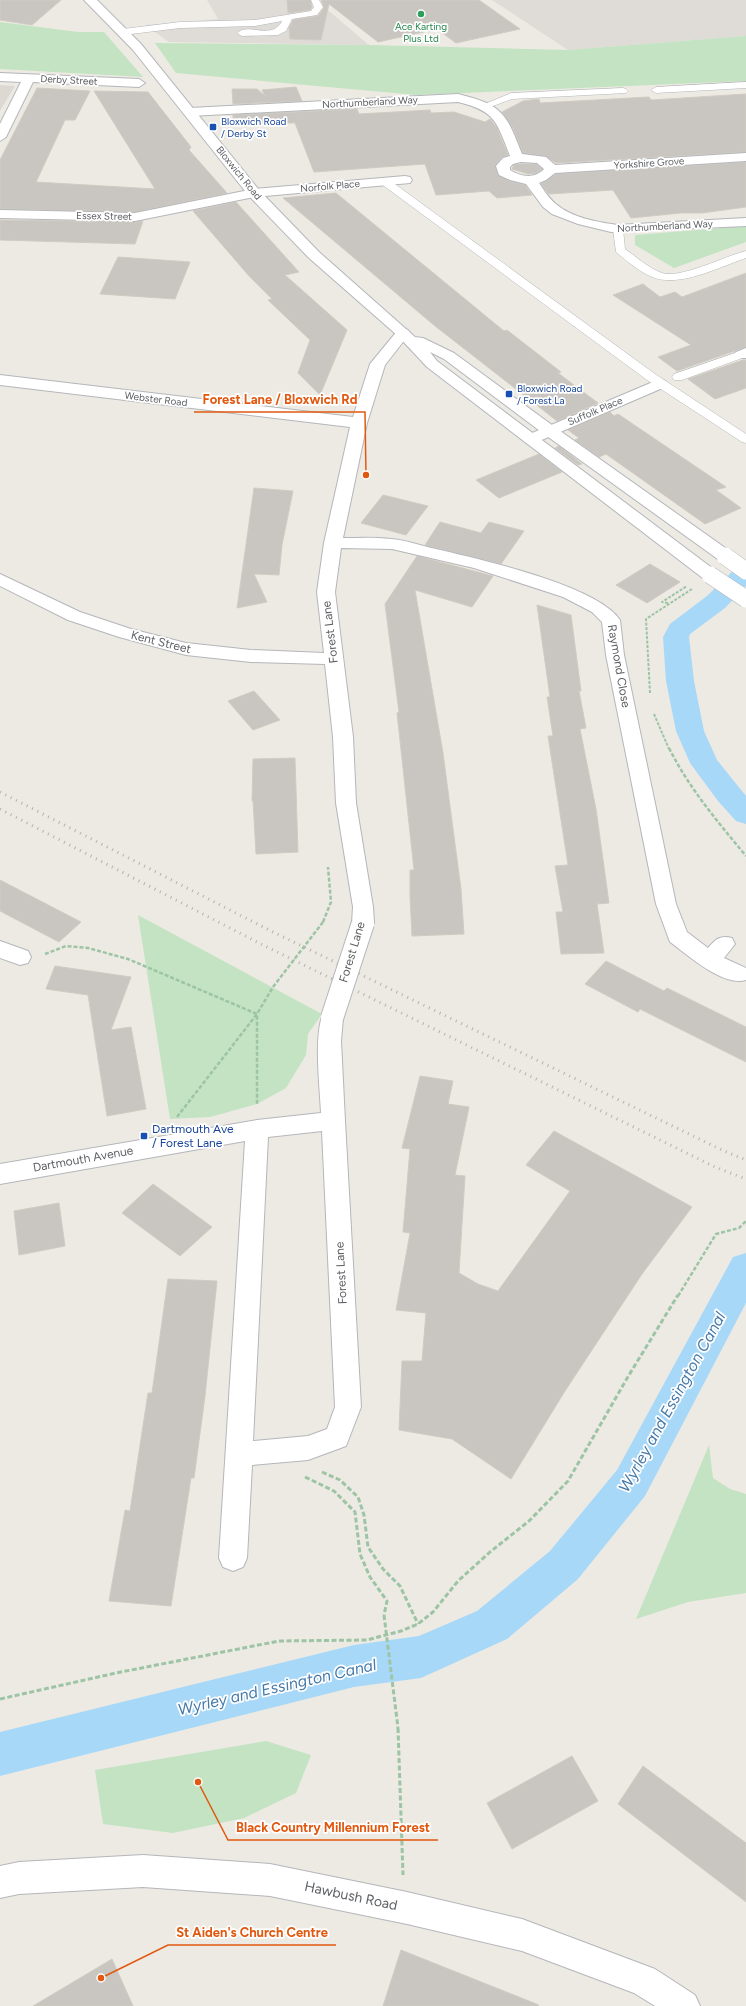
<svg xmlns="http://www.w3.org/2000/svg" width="746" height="2006" font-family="Figtree,sans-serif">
	<rect width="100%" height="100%" fill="#edeae3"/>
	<g fill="#dfdcd8">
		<polygon points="207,0 316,0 369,45 169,42 145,25 218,19"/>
		<polygon points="492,0 746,0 746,36 568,50"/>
	</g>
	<polygon fill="#ddd9d2" points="0,85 15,86 0,111"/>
	<g fill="#c3e3c2">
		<polygon points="0,22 78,32 104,32 143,77 0,69"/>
		<polygon points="746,36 746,81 416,95 176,73 155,43 369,45 568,50"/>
		<polygon points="746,226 746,242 674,268 635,245 635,235"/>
		<polygon points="138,915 322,1014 308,1034 306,1055 286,1088 257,1104 210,1117 170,1119"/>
		<polygon points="709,1445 713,1478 730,1489 746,1494 746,1593 688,1602 636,1619"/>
		<polygon points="266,1741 311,1755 296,1793 244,1818 173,1833 103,1824 95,1770"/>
	</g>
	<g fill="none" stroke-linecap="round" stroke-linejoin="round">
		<g fill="#a8d8f8" fill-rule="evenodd">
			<polygon points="746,564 746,586 725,608 690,634 689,637 694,681 704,731 717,760 746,796 746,824 736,821 718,801 690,763 676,731 666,681 663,637 670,624 707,596 737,567"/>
			<polygon points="746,1253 746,1303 645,1496 578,1579 507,1639 421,1678 354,1687 0,1776 0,1732 354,1645 419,1636 477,1611 550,1551 617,1470 733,1257"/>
		</g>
	</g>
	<g fill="#c9c5c0" stroke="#d1ccc2">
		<polygon points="0,0 61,0 32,25 0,20"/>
		<polygon points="287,0 310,0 312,7 310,10 288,13"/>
		<polygon points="321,0 479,0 520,29 456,43 437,29 378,42 329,4 321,40 290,39 289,28 293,20 318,16 324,8"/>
		<polygon points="296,87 302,101 233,104 232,89 257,89 265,96 262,90"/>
		<polygon points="37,88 90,91 75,120 65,120 36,182 155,189 94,91 148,92 191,147 189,150 227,193 135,212 0,209 0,160"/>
		<polygon points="746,94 746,152 556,163 546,156 523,153 513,128 502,112 523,101 539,99 540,103 649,97 651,100"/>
		<polygon points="357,109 359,114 430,110 431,113 454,112 485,122 490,119 497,128 508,155 502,157 495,165 498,175 509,181 525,185 532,195 497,198 489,191 436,195 425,164 314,172 295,123 233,123 233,115"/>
		<polygon points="746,162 746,207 702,213 681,213 631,218 613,190 549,194 541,184 556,174"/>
		<polygon points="521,164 536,164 542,169 536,173 528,174 512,169 514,165"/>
		<polygon points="336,193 504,331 507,330 561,372 558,373 598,403 557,421 435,326 283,198"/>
		<polygon points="236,202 299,272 285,275 347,330 320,395 298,373 310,340 268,300 272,299 249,276 193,211"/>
		<polygon points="0,220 135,222 143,221 135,244 0,240"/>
		<polygon points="118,257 190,262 175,299 100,294"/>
		<polygon points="746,273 746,347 677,371 658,357 691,345 613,295 643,284 660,297 675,292 682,297"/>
		<polygon points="743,360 746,360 746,388 715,399 688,379"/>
		<polygon points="610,412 614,416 618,414 726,487 716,490 741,508 705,524 606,454 599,457 575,440 579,438 568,430"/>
		<polygon points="559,446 582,464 578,465 555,448"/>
		<polygon points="539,454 562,472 499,498 476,480"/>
		<polygon points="254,488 293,491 282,545 279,575 254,574 267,602 237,608"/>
		<polygon points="383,495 428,506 406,535 361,523"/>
		<polygon points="440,522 481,533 489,522 524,531 501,564 425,545"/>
		<polygon points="417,556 493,576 472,607 415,590 443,753 461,889 464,934 412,936 410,896 410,870 414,870 397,713 399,712 385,604"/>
		<polygon points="650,564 680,582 647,603 616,585"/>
		<polygon points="537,605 571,615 581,691 579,691 586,728 580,729 596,809 609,903 597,904 604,953 561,954 556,912 563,912 555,866 568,865 548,736 553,736 547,697 550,697"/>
		<polygon points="254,691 280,720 253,730 228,701"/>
		<polygon points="295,758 298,852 256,854 253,801 252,801 253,759"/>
		<polygon points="0,880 81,922 59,942 0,911"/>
		<polygon points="606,961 664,991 667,988 746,1027 746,1062 640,1009 638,1012 585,984"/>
		<polygon points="55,966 131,977 111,1030 131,1027 146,1109 107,1116 88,995 46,989"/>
		<polygon points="420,1076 453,1081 448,1104 469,1107 455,1175 465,1176 459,1273 478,1284 498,1291 570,1191 526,1165 554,1131 692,1207 642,1274 565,1391 511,1479 452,1439 399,1430 402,1361 422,1361 426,1313 396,1310 410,1233 403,1232 410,1149 402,1148"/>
		<polygon points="153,1184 212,1227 180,1256 122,1213"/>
		<polygon points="59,1203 65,1246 19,1255 14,1211"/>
		<polygon points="168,1279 217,1281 205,1396 194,1478 191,1478 171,1606 109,1601 125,1510 130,1511 148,1393 152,1393"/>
		<polygon points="572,1756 598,1801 512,1849 487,1803"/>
		<polygon points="643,1766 746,1843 746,1902 618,1804"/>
		<polygon points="401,1950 539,2005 538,2006 383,2006"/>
		<polygon points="112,1959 133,2006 33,2006"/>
	</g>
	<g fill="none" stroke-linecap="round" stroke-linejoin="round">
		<g stroke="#b4b6ba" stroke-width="1">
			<g id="lane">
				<path d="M 311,0 L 319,0 L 323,7 L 317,15 L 292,19 L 286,31 L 278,35 L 242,36 L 237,33 C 249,22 272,41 282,21 L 255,26 L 180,28 L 123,35 L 118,32 L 123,29 L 180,22 L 255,20 L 311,11 L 314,7 Z"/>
				<polygon points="746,82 746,88 656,93 651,90 656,87"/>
				<polygon points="623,88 626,89 628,91 626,93 512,99 485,109 480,106 511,93"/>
				<polygon points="384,178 388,179 655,374 746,434 746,443 742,442 647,380 380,183 379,181"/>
				<path d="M 618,226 L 623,229 L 625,249 C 637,257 648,268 662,273 C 681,279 725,256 746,251 L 746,258 C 719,267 680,288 652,277 C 638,271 627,261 616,252 L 613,229 Z"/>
				<polygon points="741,351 746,354 745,357 682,380 674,380 672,377 674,374"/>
			</g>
		</g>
		<g stroke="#b4b6ba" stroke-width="2">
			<g id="street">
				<polygon points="0,73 139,79 145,83 139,87 33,82 6,137 0,141 0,124 21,82 0,81"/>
				<path d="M 458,94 C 503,105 506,113 522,154 L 546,157 L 555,165 L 746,153 L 746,161 L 555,173 L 546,180 L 539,183 C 544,190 549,199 556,204 C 572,218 598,222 618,225 L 746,218 L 746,226 L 611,232 L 578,224 L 552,214 L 543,207 L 526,184 L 510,180 L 499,175 L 496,166 L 503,158 L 510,156 C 497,123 496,111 458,102 L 190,116 L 184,112 L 190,108 ZM 521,162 L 537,163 L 544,169 C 535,179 521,177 510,170 L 510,167 L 513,164 Z"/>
				<polygon points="405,176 410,177 412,180 410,183 254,197 135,221 0,218 0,210 135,213 254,189"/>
				<path d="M 403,329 L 408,330 L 410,333 L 385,365 L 367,423 L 343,538 C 359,538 375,537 391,539 C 406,540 421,546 436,549 C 478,559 597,585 620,620 L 624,655 L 676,904 L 687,932 L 708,948 C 716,939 720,935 732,938 L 735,944 L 724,958 L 746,968 L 746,980 C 723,987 688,955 670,942 L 656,904 L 606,655 L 602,622 L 592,612 L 563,597 L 474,568 L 392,549 L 341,548 L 335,592 L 353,737 L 356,803 L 373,907 L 374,923 L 370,928 L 363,931 L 356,928 L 352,923 L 353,907 L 336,803 L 333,737 L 325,664 L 251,662 L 186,655 L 119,637 L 68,620 L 0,586 L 0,574 L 80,612 L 131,629 L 186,643 L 251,650 L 324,653 L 317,592 L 324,543 L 350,427 L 0,385 L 0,375 L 353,417 L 370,364 L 398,330 Z"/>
				<polygon points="746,348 746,358 736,358 733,355 736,352"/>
				<polygon points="660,379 665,381 668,384 665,387 537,442 531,444 525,442 523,439 525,436"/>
				<polygon points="0,941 28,951 31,957 28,963 20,965 0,958"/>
				<path d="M 332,1010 L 340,1012 L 343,1018 L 341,1041 L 345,1121 L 361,1407 L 346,1446 L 308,1460 L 252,1465 L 247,1558 L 243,1567 L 233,1571 L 223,1567 L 219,1558 L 245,1141 L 0,1184 L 0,1164 L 257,1120 L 321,1113 C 320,1089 313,1032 324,1012 ZM 322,1131 L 335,1407 L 327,1429 L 308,1436 L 253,1441 L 268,1137 Z"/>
				<polygon points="143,1855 270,1864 407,1892 522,1919 655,1969 695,1995 700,2006 655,2006 634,1993 522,1951 407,1924 270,1896 143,1887 19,1894 0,1898 0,1866 19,1862"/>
			</g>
		</g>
		<g stroke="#b3b6ba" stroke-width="2">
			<polygon id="secondary" points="84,0 97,0 141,44 259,190 319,252 415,337 423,338 454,353 556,428 731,552 734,556 731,560 725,561 719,560 544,434 444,359 430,352 437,361 716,571 719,575 716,579 710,580 704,579 427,367 398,336 309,258 249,196 133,50"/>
		</g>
		<g stroke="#9cc4a5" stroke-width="2" stroke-dasharray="3 1.5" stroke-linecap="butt">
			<polyline points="668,603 662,602 687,586"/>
			<polyline points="650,693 646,619 692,589"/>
			<polyline points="654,714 669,749"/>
		</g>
		<g stroke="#9cc4a5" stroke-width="2.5" stroke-dasharray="4 2" stroke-linecap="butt">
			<path d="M 669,748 C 689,788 717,821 746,856"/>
			<polyline points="323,922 331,902 328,867"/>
			<polyline points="45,954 66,946 88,948 128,959 257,1014 257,1104"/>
			<polyline points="177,1117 257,1014 273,987"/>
			<polyline points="678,1296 716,1234 739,1228 746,1221"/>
		</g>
		<g stroke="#9cc4a5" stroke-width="3" stroke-dasharray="5 2.5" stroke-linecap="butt">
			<polyline points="322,1472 340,1480 358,1497 364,1515 368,1547 383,1569 400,1586 418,1624"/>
			<polyline points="305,1477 334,1491 355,1512 360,1554 370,1577 387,1601 384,1615"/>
			<polyline points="0,1699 116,1673 279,1641 367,1640 401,1631 418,1624 433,1612 458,1581 490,1552 529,1521 568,1481 629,1375 678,1295"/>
			<polyline points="398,1728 403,1875"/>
		</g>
		<use href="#lane" fill="#fff" fill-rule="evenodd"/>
		<use href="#street" fill="#fff" fill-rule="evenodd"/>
		<use href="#secondary" fill="#fff" fill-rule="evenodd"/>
		<g stroke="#b2b3b3" stroke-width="3" stroke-dasharray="1 5" stroke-linecap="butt">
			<polyline points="0,792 271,931 724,1151 746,1160"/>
			<polyline points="0,809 259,943 715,1167 746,1179"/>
		</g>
		<g stroke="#b4b6ba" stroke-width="24" stroke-linecap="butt">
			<polyline id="street-bridge" points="332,1018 363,923"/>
		</g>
		<g stroke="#b3b6ba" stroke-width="18" stroke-linecap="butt">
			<g id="secondary-bridge">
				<polyline points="725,556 746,571"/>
				<polyline points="710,575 746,599"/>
			</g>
		</g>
		<polyline stroke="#9cc4a5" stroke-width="2.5" stroke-dasharray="4 2" stroke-linecap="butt" points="273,987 323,922"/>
		<polyline stroke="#9cc4a5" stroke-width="3" stroke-dasharray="5 2.5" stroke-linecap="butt" points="384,1615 398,1728"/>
		<use href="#street-bridge" stroke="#fff" stroke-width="22"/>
		<use href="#secondary-bridge" stroke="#fff" stroke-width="17"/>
	</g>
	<circle fill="#2e9e5b" stroke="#fff" stroke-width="1.5" cx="421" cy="14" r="4"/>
	<g fill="#1a4fb4" stroke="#fff" stroke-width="1.5">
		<rect x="209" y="123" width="8" height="8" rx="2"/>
		<rect x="505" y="390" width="8" height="8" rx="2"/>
		<rect x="140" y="1132" width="8" height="8" rx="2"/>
	</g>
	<g text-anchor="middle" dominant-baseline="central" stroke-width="3.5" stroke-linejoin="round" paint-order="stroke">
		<g font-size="10" fill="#27864d" stroke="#fff">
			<text x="421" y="26">Ace Karting<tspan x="421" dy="12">Plus Ltd</tspan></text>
		</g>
		<g font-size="10" fill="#5c5f63" stroke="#fff">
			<text transform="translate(69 80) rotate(3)">Derby Street</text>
			<text transform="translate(370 102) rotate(-3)">Northumberland Way</text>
			<text transform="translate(649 163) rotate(-4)">Yorkshire Grove</text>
			<text transform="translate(239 173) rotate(51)">Bloxwich Road</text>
			<text transform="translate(330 186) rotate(-5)">Norfolk Place</text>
			<text transform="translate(104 216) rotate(1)">Essex Street</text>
			<text transform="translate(665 226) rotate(-3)">Northumberland Way</text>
			<text transform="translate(156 399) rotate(7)">Webster Road</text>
			<text transform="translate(595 411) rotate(-23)">Suffolk Place</text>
		</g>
		<g font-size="10" fill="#164399" stroke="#fff" text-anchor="start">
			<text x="221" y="121">Bloxwich Road<tspan x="221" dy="12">/ Derby St</tspan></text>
			<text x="517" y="388">Bloxwich Road<tspan x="517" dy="12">/ Forest La</tspan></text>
		</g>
		<g font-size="12" fill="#5c5f63" stroke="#fff">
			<text transform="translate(330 632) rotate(-97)">Forest Lane</text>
			<text transform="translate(161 642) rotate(14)">Kent Street</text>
			<text transform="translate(619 666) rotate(80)">Raymond Close</text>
			<text transform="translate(352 952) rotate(-73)">Forest Lane</text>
			<text transform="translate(83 1159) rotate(-10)">Dartmouth Avenue</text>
			<text transform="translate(341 1273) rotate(-93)">Forest Lane</text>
		</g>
		<g font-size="12" fill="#164399" stroke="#fff" text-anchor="start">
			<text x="152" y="1129">Dartmouth Ave<tspan x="152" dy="14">/ Forest Lane</tspan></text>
		</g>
		<g font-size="14" fill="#5c5f63" stroke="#fff">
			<text transform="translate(351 1896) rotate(12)">Hawbush Road</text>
		</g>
		<g font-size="16" font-style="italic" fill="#477aa9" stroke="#fff">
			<text transform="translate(672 1402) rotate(-61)">Wyrley and Essington Canal</text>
			<text transform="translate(277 1687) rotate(-13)">Wyrley and Essington Canal</text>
		</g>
	</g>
	<path fill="none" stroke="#e15910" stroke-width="1.5" d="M366 475L365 412H194M198 1782L228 1840H438M101 1978L168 1945H336"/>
	<g fill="#e15910" stroke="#fff" stroke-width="1.5">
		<circle cx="366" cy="475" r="4"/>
		<circle cx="198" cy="1782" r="4"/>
		<circle cx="101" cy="1978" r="4"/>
	</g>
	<g font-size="13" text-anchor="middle" font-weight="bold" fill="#e15910" stroke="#fff" stroke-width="3.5" stroke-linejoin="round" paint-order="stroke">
		<text x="280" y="404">Forest Lane / Bloxwich Rd</text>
		<text x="333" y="1832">Black Country Millennium Forest</text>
		<text x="252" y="1937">St Aiden's Church Centre</text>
	</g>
</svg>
